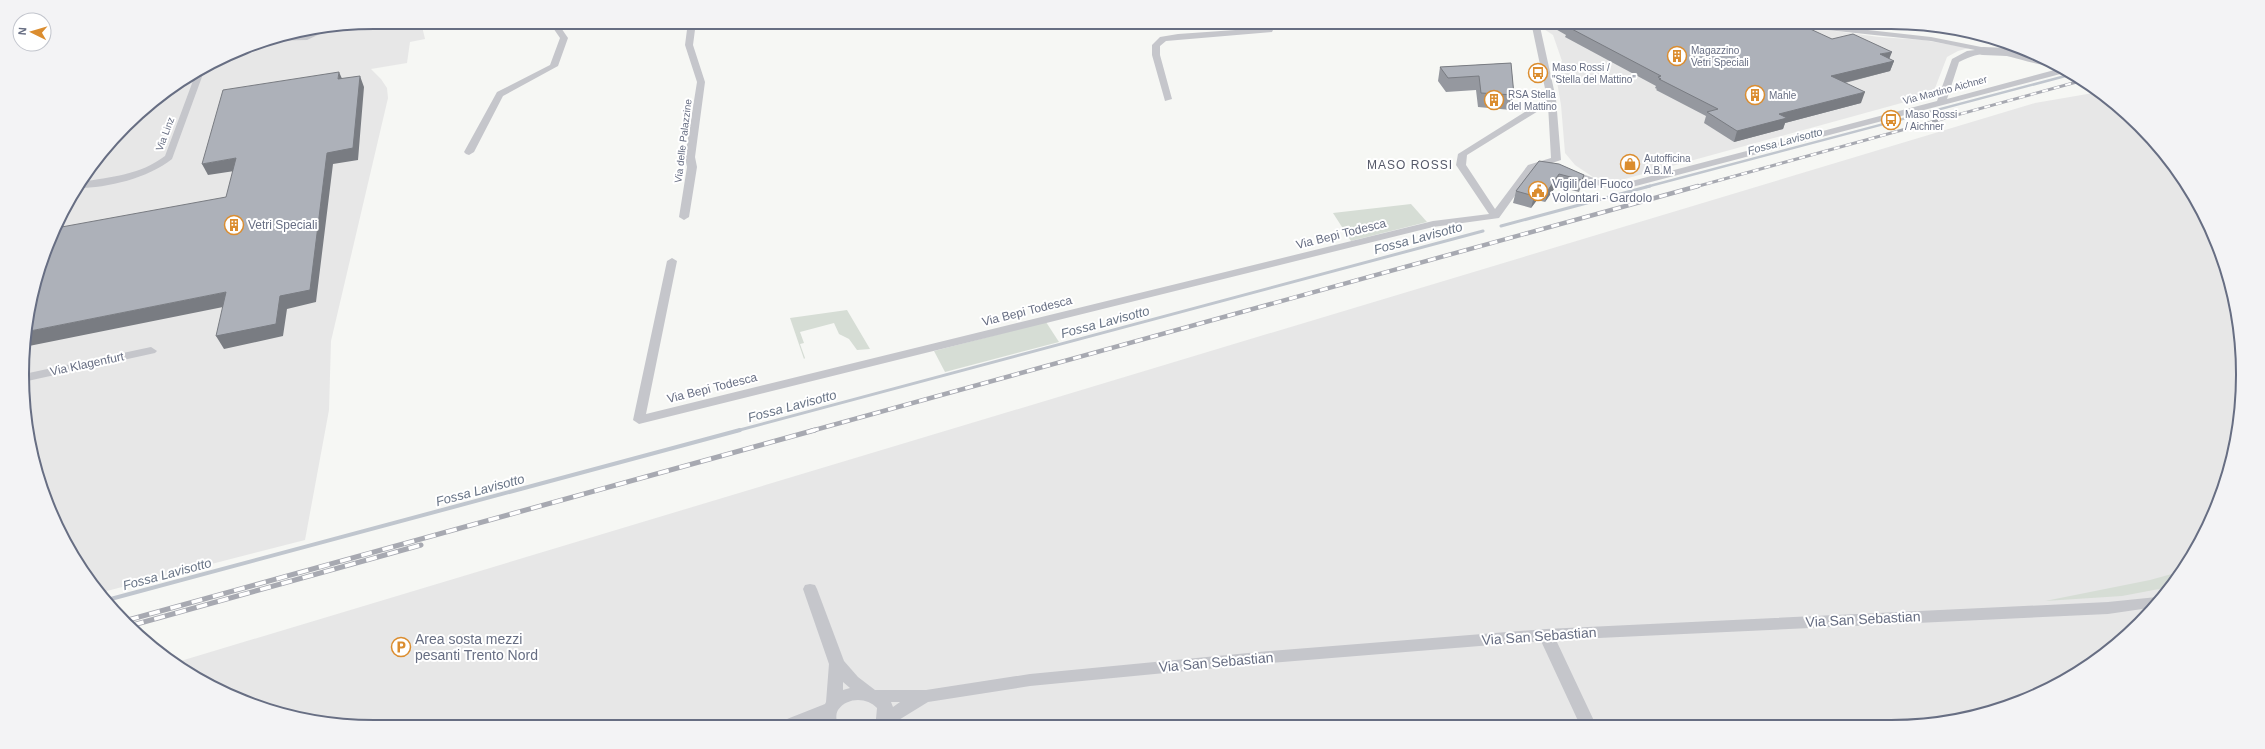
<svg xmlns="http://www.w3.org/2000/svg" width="2265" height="749" font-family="Arial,sans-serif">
	<rect width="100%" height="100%" fill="#f6f7f4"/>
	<g fill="#e7e7e7">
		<polygon points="374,22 421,22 425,39 410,42 407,63 371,69 381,79 387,88 388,98 331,341 329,410 305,540 99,593 58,530 34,466 23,397 25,329 58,218 95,160 142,110 240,49 272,39 295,39 313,34 327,27"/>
		<polygon points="1544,22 1769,22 1879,37 1923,40 1969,48 1958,51 1947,57 1932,96 1929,100 1916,99 1621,180 1607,179 1593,177 1575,165 1565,153 1561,105 1555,70 1562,61 1553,35 1544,29"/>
		<polygon points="2099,92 2140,125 2184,179 2216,240 2236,306 2243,375 2236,443 2196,551 2123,639 2046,691 1937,724 375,727 306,720 240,700 174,663 2035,103"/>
	</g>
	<g fill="#d6ddd5">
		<polygon points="1297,22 1404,22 1299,27"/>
		<polygon points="1411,204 1427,222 1351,241 1333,213"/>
		<polygon points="847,310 870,349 857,350 849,339 839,334 834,323 800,332 804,343 800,344 805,358 804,359 790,318"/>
		<polygon points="1046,322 1059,342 945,372 934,351"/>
		<polygon points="2179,572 2166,587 2159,589 2122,596 2045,601 2150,580"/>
	</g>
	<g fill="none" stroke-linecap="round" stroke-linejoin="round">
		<polyline stroke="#c0c6ce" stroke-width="2.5" points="1646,187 2073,74"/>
		<g stroke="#c0c6ce" stroke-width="3">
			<polyline points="1501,226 1650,186"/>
			<polyline points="736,431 1483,231"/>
		</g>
		<polyline stroke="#c0c6ce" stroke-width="4" points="107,600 740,430"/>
		<g fill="#c5c6cb" fill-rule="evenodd">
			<polygon points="549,22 557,22 568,38 558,66 503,96 474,152 469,155 466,154 464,152 497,92 550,65 560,38"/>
			<polygon points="688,22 696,22 693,45 705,82 695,157 697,167 689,217 684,220 679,217 687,167 685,157 697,82 685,45"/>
			<polygon points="1260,22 1268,22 1273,30 1272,32 1166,41 1160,46 1160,55 1172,99 1165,101 1152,55 1152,45 1160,37 1178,34 1264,28"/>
			<path d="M 1531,22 L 1539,22 L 1556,99 L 1561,160 L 1534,169 L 1499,218 L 1433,227 L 639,424 L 633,420 L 667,261 L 672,258 L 677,261 L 646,414 L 1433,221 L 1489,214 L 1456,165 L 1458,154 L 1547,98 ZM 1548,105 L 1551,158 L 1528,165 L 1495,209 L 1466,165 L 1467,155 Z"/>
			<path d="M 1776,22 L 1796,22 L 1931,37 L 2047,60 L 2056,65 C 2051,67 2044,65 2038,64 C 2006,57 1989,46 1959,62 L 1947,99 L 2062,68 L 2068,72 L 1632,187 C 1608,188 1586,186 1566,174 L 1564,172 L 1569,169 L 1599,180 L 1632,181 L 1937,101 L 1952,59 L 1967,51 L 1975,50 L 1931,41 L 1799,27 Z"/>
			<path d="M 337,26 L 307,40 L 265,41 C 279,37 294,39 306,35 C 317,32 325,26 337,26 Z"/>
			<path d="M 202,72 L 203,74 L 172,159 C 148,178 108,188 78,188 L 81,182 C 111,177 140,175 165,156 L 194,78 Z"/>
			<polygon points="151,347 157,351 155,353 23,382 24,374"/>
			<path d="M 810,584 L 815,585 L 817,589 L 844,661 L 858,677 L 875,690 L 926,690 L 1030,674 L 1269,651 L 1546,629 L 2108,602 L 2157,597 L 2149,608 L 2108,614 L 1556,640 L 1596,725 L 1580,725 L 1541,641 L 1269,663 L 1030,686 L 928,702 L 889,726 L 872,726 L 876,719 L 877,708 C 867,697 847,697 838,710 C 835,715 837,721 837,726 L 821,726 L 820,720 L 805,726 L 780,726 L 782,721 L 825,704 L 826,702 L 829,664 L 803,589 L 805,585 ZM 843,682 L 850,688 L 843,690 ZM 891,702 L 900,702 L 893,707 Z"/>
		</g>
		<g stroke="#a7a9b1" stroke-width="3">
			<polyline id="rail-far2" points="1695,187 2084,80"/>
		</g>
		<g stroke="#a7a9b1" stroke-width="4.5">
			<polyline id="rail-far1" points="811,431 1698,186"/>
		</g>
		<g stroke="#a7a9b1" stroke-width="5">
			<g id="rail">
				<polyline points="128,620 815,430"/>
				<polyline points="133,625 421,545"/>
			</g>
		</g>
		<use href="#rail-far2" stroke="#fff" stroke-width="2" stroke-dasharray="6" stroke-linecap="butt"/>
		<use href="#rail-far1" stroke="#fff" stroke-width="3" stroke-dasharray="8" stroke-linecap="butt"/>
		<use href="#rail" stroke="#fff" stroke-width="3.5" stroke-dasharray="11" stroke-linecap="butt"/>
		<polyline stroke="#c5c6cb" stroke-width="8" points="1983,51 2032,53"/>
	</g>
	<g fill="#95989f">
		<polygon points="1553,22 1783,22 1894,61 1890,71 1845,83 1861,103 1785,123 1783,129 1734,142 1704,123 1706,116 1656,90 1657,89 1655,88 1656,86 1565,37 1566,35 1552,27"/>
		<polygon points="1511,63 1514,95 1511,110 1478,107 1476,90 1446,92 1438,81 1440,67"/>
		<polygon points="1539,161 1584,175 1579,192 1556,186 1545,202 1537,200 1531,208 1513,203 1516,191"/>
	</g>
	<g fill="#797c82">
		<polygon points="1892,52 1888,62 1894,61 1890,71 1827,87 1831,76 1880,54"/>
		<polygon points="339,72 344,83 338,79"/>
		<polygon points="360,76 364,87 358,160 333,164 316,302 287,309 283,336 224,349 216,336 280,296 327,153"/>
		<polygon points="1865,92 1861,103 1785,123 1783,129 1734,142 1737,131 1779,114"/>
		<polygon points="236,158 241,170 208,175 202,164"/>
		<polygon points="1559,174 1556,186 1545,202 1548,190"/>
		<polygon points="1584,175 1581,187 1579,192 1582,180"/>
		<polygon points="1540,188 1537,200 1531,208 1534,196"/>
		<polygon points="226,292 233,305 24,347 25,332"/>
	</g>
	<g fill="#adb1b9" stroke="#797c82">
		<polygon points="1564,22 1783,22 1788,24 1795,22 1832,39 1853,34 1892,52 1880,54 1894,61 1831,76 1865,92 1779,114 1787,118 1737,131 1707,112 1718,109 1659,79 1661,79 1658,77 1661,76 1568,27 1571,26"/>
		<polygon points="1511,63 1514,95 1481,93 1479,76 1448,78 1440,67"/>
		<polygon points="339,72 338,79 360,76 353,148 327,153 310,290 280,296 276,324 216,336 226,292 25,332 25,329 56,228 226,197 236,158 202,164 223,90"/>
		<polygon points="1539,161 1559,164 1584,175 1582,180 1559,174 1548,190 1540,188 1534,196 1516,191"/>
	</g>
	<defs>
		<g id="building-ring" transform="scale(1)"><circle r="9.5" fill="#fff" stroke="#db8d2f" stroke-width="1.5"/><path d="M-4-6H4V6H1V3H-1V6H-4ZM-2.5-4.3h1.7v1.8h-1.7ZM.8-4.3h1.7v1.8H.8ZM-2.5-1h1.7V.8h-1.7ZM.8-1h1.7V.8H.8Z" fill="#db8d2f"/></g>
		<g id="bus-ring" transform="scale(1)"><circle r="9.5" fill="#fff" stroke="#db8d2f" stroke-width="1.5"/><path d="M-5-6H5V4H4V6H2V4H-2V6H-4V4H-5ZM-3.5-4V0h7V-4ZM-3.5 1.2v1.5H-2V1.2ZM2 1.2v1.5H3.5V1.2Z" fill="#db8d2f"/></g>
		<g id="shop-ring" transform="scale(1)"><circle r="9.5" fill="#fff" stroke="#db8d2f" stroke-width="1.5"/><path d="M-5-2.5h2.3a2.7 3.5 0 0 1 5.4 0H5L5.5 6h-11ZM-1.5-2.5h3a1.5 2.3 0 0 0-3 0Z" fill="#db8d2f"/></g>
		<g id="civic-ring" transform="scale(1)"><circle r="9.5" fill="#fff" stroke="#db8d2f" stroke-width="1.5"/><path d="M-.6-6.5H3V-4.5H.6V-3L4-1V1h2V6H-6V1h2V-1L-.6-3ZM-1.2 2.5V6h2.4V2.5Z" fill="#db8d2f"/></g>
		<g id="parking-ring" transform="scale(1)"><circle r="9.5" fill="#fff" stroke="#db8d2f" stroke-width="1.5"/><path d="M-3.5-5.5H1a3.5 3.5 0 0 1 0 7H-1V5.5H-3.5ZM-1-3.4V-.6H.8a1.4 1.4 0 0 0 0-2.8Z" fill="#db8d2f"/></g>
	</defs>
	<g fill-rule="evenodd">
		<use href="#building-ring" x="1677" y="56"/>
		<use href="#bus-ring" x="1538" y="73"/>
		<use href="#building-ring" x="1755" y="95"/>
		<use href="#building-ring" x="1494" y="100"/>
		<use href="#bus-ring" x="1891" y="120"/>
		<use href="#shop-ring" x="1630" y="164"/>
		<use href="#civic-ring" x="1538" y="191"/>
		<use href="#building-ring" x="234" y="225"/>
		<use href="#parking-ring" x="401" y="647"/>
	</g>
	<g text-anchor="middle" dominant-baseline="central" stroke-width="4" stroke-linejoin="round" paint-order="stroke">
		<g font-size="10" fill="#676e83" stroke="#fff" text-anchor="start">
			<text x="1691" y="50">Magazzino<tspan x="1691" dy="12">Vetri Speciali</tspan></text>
			<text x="1552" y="67">Maso Rossi /<tspan x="1552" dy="12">"Stella del Mattino"</tspan></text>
			<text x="1508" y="94">RSA Stella<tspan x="1508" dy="12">del Mattino</tspan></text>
			<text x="1769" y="95">Mahle</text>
			<text x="1905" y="114">Maso Rossi<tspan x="1905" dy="12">/ Aichner</tspan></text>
			<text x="1644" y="158">Autofficina<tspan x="1644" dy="12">A.B.M.</tspan></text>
		</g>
		<g font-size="10" fill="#676e83" stroke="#fff">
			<text transform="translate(1945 90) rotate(-15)">Via Martino Aichner</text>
			<text transform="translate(165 134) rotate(-69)">Via Linz</text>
			<text transform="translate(683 141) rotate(-83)">Via delle Palazzine</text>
		</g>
		<g font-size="11" font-style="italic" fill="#687486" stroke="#fff">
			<text transform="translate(1785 141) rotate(-15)">Fossa Lavisotto</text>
		</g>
		<g font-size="12" letter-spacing="1" fill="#555969" stroke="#fff">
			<text x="1410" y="165">MASO ROSSI</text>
		</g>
		<g font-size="12" fill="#676e83" stroke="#fff" text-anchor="start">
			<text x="1552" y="184">Vigili del Fuoco<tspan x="1552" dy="14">Volontari - Gardolo</tspan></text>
			<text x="248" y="225">Vetri Speciali</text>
		</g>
		<g font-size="12" fill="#676e83" stroke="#fff">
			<text transform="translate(1341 234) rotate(-14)">Via Bepi Todesca</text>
			<text transform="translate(1027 311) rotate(-14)">Via Bepi Todesca</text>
			<text transform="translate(87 364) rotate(-12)">Via Klagenfurt</text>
			<text transform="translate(712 388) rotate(-14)">Via Bepi Todesca</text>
		</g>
		<g font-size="13" font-style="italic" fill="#687486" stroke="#fff">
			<text transform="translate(1418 238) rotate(-15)">Fossa Lavisotto</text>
			<text transform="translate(1105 322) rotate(-15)">Fossa Lavisotto</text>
			<text transform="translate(792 406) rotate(-15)">Fossa Lavisotto</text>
			<text transform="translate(480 490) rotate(-15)">Fossa Lavisotto</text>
			<text transform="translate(167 574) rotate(-15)">Fossa Lavisotto</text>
		</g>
		<g font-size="14" fill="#676e83" stroke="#fff">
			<text transform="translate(1863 619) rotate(-3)">Via San Sebastian</text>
			<text transform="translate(1539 636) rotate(-4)">Via San Sebastian</text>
			<text transform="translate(1216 662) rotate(-5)">Via San Sebastian</text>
		</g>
		<g font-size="14" fill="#676e83" stroke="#fff" text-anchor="start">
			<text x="415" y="639">Area sosta mezzi<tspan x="415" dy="16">pesanti Trento Nord</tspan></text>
		</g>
	</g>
	<path d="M0 0H2265V749H0ZM374 29H1891A345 345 0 0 1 2236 374V375A345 345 0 0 1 1891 720H374A345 345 0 0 1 29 375V374A345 345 0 0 1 374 29Z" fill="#f3f3f5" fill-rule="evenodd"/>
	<path fill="none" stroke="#676e83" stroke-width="2" d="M374 29H1891A345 345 0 0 1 2236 374V375A345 345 0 0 1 1891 720H374A345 345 0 0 1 29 375V374A345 345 0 0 1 374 29Z"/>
	<g transform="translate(32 32) rotate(275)"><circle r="19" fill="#ffffff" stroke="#c2c5cd"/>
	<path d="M0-3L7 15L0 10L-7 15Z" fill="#db8d2f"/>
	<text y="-6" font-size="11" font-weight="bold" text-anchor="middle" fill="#676e83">N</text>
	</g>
</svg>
